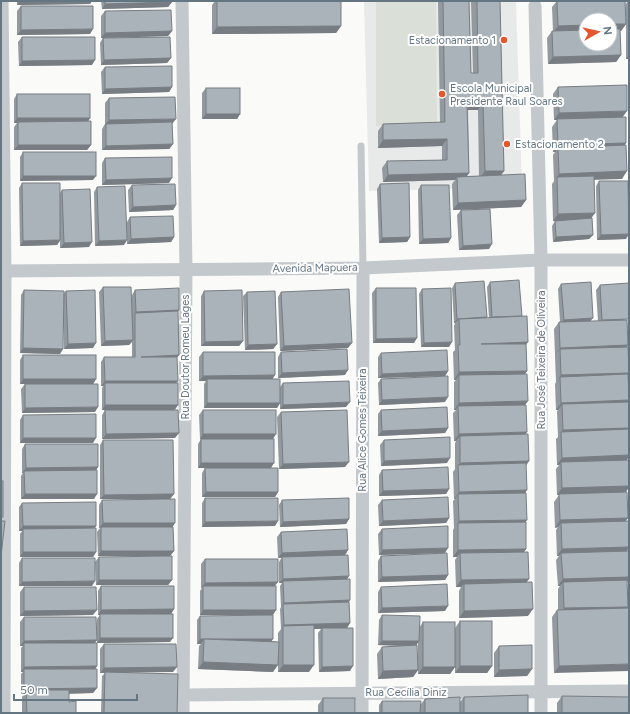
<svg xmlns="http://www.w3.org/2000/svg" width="630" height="714" font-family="Figtree,sans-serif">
	<rect width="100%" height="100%" fill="#fafaf8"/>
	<polygon fill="#e8e9e9" points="364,1 516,1 522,187 369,191"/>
	<polygon fill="#dadfd7" points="376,1 436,1 437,126 376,126"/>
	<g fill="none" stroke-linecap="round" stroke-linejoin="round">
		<polyline stroke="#c3c8cc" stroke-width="7" points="361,146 363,268"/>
		<g stroke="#c3c8cc" stroke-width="13">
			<polyline points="2,1 5,271 4,713"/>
			<polyline points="182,1 186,270 183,713"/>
			<polyline points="535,6 541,260 541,713"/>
			<polyline points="1,271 363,268 541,260 629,260"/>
			<polyline points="183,695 629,691"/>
			<polyline points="362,713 363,268"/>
		</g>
	</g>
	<g fill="#929a9f" fill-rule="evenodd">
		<polygon points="17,1 92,1 90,4 17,5"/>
		<polygon points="101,1 172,1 172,2 168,7 102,9"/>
		<polygon points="215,1 341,1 341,26 336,33 212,34 212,5"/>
		<path d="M 438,1 L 469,1 L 471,73 L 473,73 L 471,1 L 500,1 L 504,171 L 501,175 L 526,200 L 521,207 L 453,210 L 452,184 L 455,180 L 383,182 L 382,168 L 387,161 L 442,160 L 442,146 L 378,148 L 378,131 L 383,124 L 440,123 ZM 468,110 L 478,110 L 479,176 L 467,176 L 469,173 Z"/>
		<polygon points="557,1 625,1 626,15 626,4 628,1 629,1 629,59 626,59 626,24 621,31 620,31 621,55 616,62 548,64 547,38 552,31 553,31 552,7"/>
		<polygon points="21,6 90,34 17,35 17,11"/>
		<polygon points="105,11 172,31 168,36 101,38 101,16"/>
		<polygon points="22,37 92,65 19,66 18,42"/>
		<polygon points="103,38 171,58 167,63 101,65 100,43"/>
		<polygon points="105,67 172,87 169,92 102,94 101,72"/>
		<polygon points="558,87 623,117 625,146 622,179 594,179 592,218 593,235 589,239 553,242 552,226 555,221 556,221 553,221 552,184 554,181 553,155 555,152 553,152 552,127 557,120 554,120 553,94"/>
		<polygon points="206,88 240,114 237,119 202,119 202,93"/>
		<polygon points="17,94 90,118 88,121 91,145 87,150 14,150 14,127 17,123 14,123 14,99"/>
		<polygon points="109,98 172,124 173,144 169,149 102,150 102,129 105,124 105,103"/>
		<polygon points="23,152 93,180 20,181 20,157"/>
		<polygon points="105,158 169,183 102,185 102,163"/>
		<polygon points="599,181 626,239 597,240 596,186"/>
		<polygon points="22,183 60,193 62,190 89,247 60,248 60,241 57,245 20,246 19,188"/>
		<polygon points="380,184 410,237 407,242 379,243 377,189"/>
		<polygon points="132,185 176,205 173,210 129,212 128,190"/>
		<polygon points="421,185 451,238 448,243 419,244 418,190"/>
		<polygon points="97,187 124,245 95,246 94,192"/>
		<polygon points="461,210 489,249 459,250 457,215"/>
		<polygon points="130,217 174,237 171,242 127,244 127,222"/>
		<polygon points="490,282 521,316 526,344 527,371 525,374 525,405 526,465 526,549 524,552 528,616 459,618 459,591 461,587 456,587 455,560 457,557 453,557 453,530 454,528 453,501 455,499 454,499 453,472 455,469 455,443 456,441 454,441 453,413 456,410 454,410 454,382 456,380 454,380 453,352 455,350 454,326 455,323 454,323 452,288 455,283 487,317 486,318 489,318 487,287"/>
		<polygon points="561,284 591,321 598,321 596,290 600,285 627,324 628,345 627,347 628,374 629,389 629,401 628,402 627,460 629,460 629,487 626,492 626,521 629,548 627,551 629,551 629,579 627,582 628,607 627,608 554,673 552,617 557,610 558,610 558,589 560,586 558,586 556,560 559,556 557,556 556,530 558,527 555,528 554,502 559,495 557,495 556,469 559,465 557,465 556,439 558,437 557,411 558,410 556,410 555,384 556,382 555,356 555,355 554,329 559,322 560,322 558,289"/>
		<polygon points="103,287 132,316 132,295 135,290 179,310 178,312 179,355 177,357 176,383 178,405 175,410 175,438 102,439 102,415 105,410 102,410 102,388 103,386 101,386 101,362 104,357 132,357 132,342 129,345 101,346 99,292"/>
		<polygon points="376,288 414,343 373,343 372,293"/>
		<polygon points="422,289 449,347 421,347 419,294"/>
		<polygon points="24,290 64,293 66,291 93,348 64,349 64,325 60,354 20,353 21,295"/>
		<polygon points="204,291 243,341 239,346 201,346 201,296"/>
		<polygon points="247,292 277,344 273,349 245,350 243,296"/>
		<polygon points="281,292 348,348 280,351 278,297"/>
		<polygon points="203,352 273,379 280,387 283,383 346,407 280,409 280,403 277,408 204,408 204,384 206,381 199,381 199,357"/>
		<polygon points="281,352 345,375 278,378 278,357"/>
		<polygon points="381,353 448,371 445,376 378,378 378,357"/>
		<polygon points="23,355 96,379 93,384 20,384 20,360"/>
		<polygon points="381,379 445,402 379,405 378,383"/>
		<polygon points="25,384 95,412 22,413 21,389"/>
		<polygon points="203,410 273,439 200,439 199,415"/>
		<polygon points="381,410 448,428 445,433 378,436 378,414"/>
		<polygon points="281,412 345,467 279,469 277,417"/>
		<polygon points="23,415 93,443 20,443 20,420"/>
		<polygon points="201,439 271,468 198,468 198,444"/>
		<polygon points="103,440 174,494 170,499 100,499 100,445"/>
		<polygon points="384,440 447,463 381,466 380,445"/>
		<polygon points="25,444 98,467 96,470 94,499 21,499 21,476 23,473 22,473 22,449"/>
		<polygon points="205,468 278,492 275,497 202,497 202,473"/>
		<polygon points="382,470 449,489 446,494 379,496 379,475"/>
		<polygon points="205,498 275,526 202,527 202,503"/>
		<polygon points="102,500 173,527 174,551 170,556 98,556 97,532 100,528 99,528 99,505"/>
		<polygon points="282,500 349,519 346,524 280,527 279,505"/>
		<polygon points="382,500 449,518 446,523 379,526 378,505"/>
		<polygon points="22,503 96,526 94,528 96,552 93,557 20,557 20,534 22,531 19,531 19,507"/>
		<polygon points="382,529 445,553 379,555 378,534"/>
		<polygon points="281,532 348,550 345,555 347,579 350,600 349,602 350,623 347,628 338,628 350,671 319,672 318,633 321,629 314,629 309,672 278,672 278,660 273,672 198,669 199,646 201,644 197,644 197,620 200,616 271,641 278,642 278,633 281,629 280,609 281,607 280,586 282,583 279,583 279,562 282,557 278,558 277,537"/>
		<polygon points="381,556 448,575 445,580 378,582 378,561"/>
		<polygon points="99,557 172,580 168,585 96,585 95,562"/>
		<polygon points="22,558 92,586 19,586 19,563"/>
		<polygon points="205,559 275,586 273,615 200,615 200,591 202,588 201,588 201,564"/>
		<polygon points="101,586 174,609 171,614 170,642 97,643 97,666 95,669 97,688 93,693 69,694 69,702 76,713 22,713 22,697 24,694 21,694 21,674 23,672 21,672 21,648 23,646 20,646 20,622 24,617 97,640 95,643 97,643 97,619 100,615 98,615 98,591"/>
		<polygon points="24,587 93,615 20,616 20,592"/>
		<polygon points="381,587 445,611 378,613 378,592"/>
		<polygon points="382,615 419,628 423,622 455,628 460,621 492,666 487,673 455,673 455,667 450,674 418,674 418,642 416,645 418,670 413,677 378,679 377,654 382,647 398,646 378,645 379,620"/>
		<polygon points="104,644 173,672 130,672 177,713 101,713 102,676 105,673 100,673 100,649"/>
		<polygon points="499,646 532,669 527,676 494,677 494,653"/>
		<polygon points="562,696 629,713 557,713 557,703"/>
		<polygon points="464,697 528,713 379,713 379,705 382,701 421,704 425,699 460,702"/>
		<polygon points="323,698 355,713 318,713 318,705"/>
	</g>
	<g fill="#777d82">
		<polygon points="19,1 92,1 90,4 17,5"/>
		<polygon points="172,2 168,7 102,9 105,4"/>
		<polygon points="610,24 626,24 621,31 610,31"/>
		<polygon points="586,25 586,32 553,33 558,26"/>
		<polygon points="341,26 336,33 212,34 217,27"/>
		<polygon points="93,29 90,34 17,35 21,30"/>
		<polygon points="172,31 168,36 101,38 105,33"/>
		<polygon points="621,55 616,62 548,64 553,57"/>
		<polygon points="629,55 629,59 626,59"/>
		<polygon points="171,58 167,63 101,65 104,60"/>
		<polygon points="95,60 92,65 19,66 22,61"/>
		<polygon points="172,87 169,92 102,94 105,89"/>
		<polygon points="467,103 483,103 478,110 462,110"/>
		<polygon points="627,111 622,118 554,120 559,113"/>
		<polygon points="206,114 240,114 237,119 202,119"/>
		<polygon points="17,118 90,118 87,123 18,122 17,123 14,123"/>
		<polygon points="176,119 172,124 105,125 109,120"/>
		<polygon points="447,139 442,146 378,148 383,140"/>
		<polygon points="626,143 621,150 558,148 555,152 553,152 558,145"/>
		<polygon points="173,144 169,149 102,150 106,146"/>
		<polygon points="18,145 91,145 87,150 14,150"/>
		<polygon points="485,171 504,171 499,178 480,178"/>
		<polygon points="627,171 622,179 557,181 557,177 559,174"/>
		<polygon points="469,173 464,180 457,177 455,180 383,182 388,175"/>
		<polygon points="23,176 96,176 93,180 20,181"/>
		<polygon points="172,178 169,183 102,185 106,180"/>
		<polygon points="526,200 521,207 453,210 458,203"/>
		<polygon points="176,205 173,210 129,212 133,207"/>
		<polygon points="595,213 590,220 553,221 558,214"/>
		<polygon points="629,234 626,239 597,240 601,235"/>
		<polygon points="593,235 589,239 553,242 556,237"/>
		<polygon points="174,237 171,242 127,244 131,239"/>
		<polygon points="410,237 407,242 379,243 382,238"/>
		<polygon points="451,238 448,243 419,244 423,239"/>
		<polygon points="60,240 57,245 20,246 23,241"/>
		<polygon points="127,240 124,245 95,246 99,241"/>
		<polygon points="92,242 89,247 60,248 64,243"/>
		<polygon points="492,244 489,249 459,250 463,246"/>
		<polygon points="179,310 176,315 135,314 136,312"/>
		<polygon points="487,317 483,322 459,319 455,323 454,323 457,319"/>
		<polygon points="593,318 589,323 560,324 564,320"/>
		<polygon points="417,338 414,343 373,343 376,339"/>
		<polygon points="133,340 129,345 101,346 105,341"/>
		<polygon points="243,341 239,346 201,346 205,342"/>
		<polygon points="452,342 449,347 421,347 424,343"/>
		<polygon points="528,342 523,349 481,344"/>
		<polygon points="96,343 93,348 64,349 68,344"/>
		<polygon points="352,343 348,348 280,351 284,346"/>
		<polygon points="277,344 273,349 245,350 248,345"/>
		<polygon points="628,345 623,353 560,349 555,355 560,348"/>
		<polygon points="23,348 63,349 60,354 20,353"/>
		<polygon points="179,355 175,360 141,357"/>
		<polygon points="348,370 345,375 278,378 282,373"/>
		<polygon points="448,371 445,376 378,378 382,374"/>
		<polygon points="527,371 522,378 459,375 456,380 454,380 459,372"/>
		<polygon points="629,373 624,380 560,377 556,382 561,375"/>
		<polygon points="275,375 272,380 207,379 206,381 199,381 203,376"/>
		<polygon points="23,379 96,379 93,384 20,384"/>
		<polygon points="105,381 178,381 174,386 105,383 103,386 101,386"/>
		<polygon points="448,397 445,402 379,405 382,400"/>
		<polygon points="629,400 625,407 562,404 558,410 556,410 561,403"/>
		<polygon points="528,401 523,408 458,406 456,410 454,410 459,403"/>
		<polygon points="350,402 346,407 280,409 283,405"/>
		<polygon points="207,403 280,403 277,408 204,408"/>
		<polygon points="105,405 178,405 174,410 102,410"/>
		<polygon points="98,407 95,412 22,413 25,408"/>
		<polygon points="448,428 445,433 378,436 382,431"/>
		<polygon points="629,428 629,430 561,432 563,430"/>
		<polygon points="527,432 522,439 460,436 456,441 454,441 459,434"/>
		<polygon points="179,433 175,438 102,439 106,434"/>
		<polygon points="203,434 276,434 273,439 200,439"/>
		<polygon points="23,438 96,438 93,443 20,443"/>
		<polygon points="629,455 629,457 625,462 561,462 559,465 557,465 562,458"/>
		<polygon points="450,458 447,463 381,466 384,461"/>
		<polygon points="529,461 524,469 458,466 460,463"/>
		<polygon points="349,462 345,467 279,469 283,464"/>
		<polygon points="201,463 274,463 271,468 198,468"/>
		<polygon points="98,467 95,472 24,471 23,473 22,473 26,468"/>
		<polygon points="629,486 629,487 625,493 557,495 562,488"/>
		<polygon points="449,489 446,494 379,496 383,491"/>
		<polygon points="527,490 522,497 458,494 455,499 454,499 459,492"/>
		<polygon points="206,492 278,492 275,497 202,497"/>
		<polygon points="25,494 97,494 94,499 21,499"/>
		<polygon points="174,494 170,499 100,499 104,495"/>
		<polygon points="449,518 446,523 379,526 383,521"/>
		<polygon points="628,518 623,525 561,523 558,527 555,528 560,520"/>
		<polygon points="349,519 346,524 280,527 283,522"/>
		<polygon points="527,520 522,527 458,523 459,521"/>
		<polygon points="278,521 275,526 202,527 205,522"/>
		<polygon points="103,523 175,523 172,528 101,527 99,528"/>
		<polygon points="23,526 96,526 92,531 23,529 22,531 19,531"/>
		<polygon points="629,547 625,554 561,553 559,556 557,556 562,549"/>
		<polygon points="448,548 445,553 379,555 382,550"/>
		<polygon points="526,549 521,556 460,553 457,557 453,557 458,550"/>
		<polygon points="348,550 345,555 278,558 282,553"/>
		<polygon points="101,551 174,551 170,556 98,556"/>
		<polygon points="23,552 96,552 93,557 20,557"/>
		<polygon points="448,575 445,580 378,582 382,577"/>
		<polygon points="349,576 346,581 283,581 282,583 279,583 283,579"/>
		<polygon points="629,577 629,579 626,584 563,582 560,586 558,586 563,579"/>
		<polygon points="529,579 524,586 464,584 461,587 456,587 461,580"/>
		<polygon points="99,580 172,580 168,585 96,585"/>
		<polygon points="95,581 92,586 19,586 22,582"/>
		<polygon points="278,582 274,587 203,586 201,588 205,583"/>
		<polygon points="350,600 347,605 283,604 284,603"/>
		<polygon points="448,606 445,611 378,613 382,608"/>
		<polygon points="628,607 623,614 559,615 564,608"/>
		<polygon points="174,609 171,614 98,615 101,610"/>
		<polygon points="533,609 528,616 459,618 464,611"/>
		<polygon points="97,610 93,615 20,616 24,611"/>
		<polygon points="203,610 276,610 273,615 200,615"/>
		<polygon points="350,623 347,628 283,630 284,625"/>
		<polygon points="100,638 173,638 170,642 97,643"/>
		<polygon points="200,639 204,639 201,644 197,644"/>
		<polygon points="204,639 273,639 270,644"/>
		<polygon points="97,640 93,645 24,643 23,646 20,646 24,641"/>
		<polygon points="382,641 419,641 416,646 378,645"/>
		<polygon points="203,662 278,665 273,672 198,669"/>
		<polygon points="629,664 629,671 554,673 559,666"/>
		<polygon points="283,665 314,665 309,672 278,672"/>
		<polygon points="97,666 94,671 24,669 23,672 21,672 24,667"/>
		<polygon points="353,666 350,671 319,672 322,667"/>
		<polygon points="460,666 492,666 487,673 455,673"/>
		<polygon points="177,667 173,672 100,673 104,668"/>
		<polygon points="423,667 455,667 450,674 418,674"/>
		<polygon points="532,669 527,676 494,677 499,670"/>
		<polygon points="418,670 413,677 378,679 383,671"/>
		<polygon points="97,688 93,693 27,694 26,690 24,694 21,694 24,689"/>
	</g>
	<g fill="#aab3b9" stroke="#777d82">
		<polygon points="105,1 172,1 172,2 105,4"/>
		<polygon points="217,1 341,1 341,26 217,27"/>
		<polygon points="443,1 469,1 471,73 478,73 477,1 500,1 504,171 485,171 483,103 467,103 469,173 388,175 387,161 447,160 447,139 383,140 383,124 445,122"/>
		<polygon points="557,1 625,1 626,24 610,24 610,20 586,20 586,25 558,26"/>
		<polygon points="21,6 93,6 93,29 21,30"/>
		<polygon points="171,10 172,31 105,33 105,11"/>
		<polygon points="610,29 620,29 621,55 553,57 552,31 586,30 586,44 610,44"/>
		<polygon points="22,37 95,37 95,60 22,61"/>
		<polygon points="170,37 171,58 104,60 103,38"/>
		<polygon points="172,66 172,87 105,89 105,67"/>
		<polygon points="627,85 627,111 559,113 558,87"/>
		<rect x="206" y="88" width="34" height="26"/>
		<rect x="17" y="94" width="73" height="24"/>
		<polygon points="175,97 176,119 109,120 109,98"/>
		<polygon points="626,117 626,143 558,145 557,119"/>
		<polygon points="91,121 91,145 18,145 18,122"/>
		<polygon points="172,122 173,144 106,146 106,124"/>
		<polygon points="626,145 627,171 559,174 558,148"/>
		<rect x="23" y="152" width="73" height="24"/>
		<polygon points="172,157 172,178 106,180 105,158"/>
		<polygon points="525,174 526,200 458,203 457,177"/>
		<polygon points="594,176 595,213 558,214 557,177"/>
		<polygon points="599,181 628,181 629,234 601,235"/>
		<polygon points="22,183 60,183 60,240 23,241"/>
		<polygon points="409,183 410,237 382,238 380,184"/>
		<polygon points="175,184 176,205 133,207 132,185"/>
		<polygon points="421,185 449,185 451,238 423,239"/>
		<polygon points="125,186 127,240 99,241 97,187"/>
		<polygon points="90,189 92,242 64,243 62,190"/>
		<polygon points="490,209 492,244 463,246 461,210"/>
		<polygon points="173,216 174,237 131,239 130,217"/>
		<polygon points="592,218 593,235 556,237 555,221"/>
		<polygon points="519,280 522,316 492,317 490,282"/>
		<polygon points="484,281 487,317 457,319 455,283"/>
		<polygon points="591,282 593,318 564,320 561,284"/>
		<polygon points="629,283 629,319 602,320 600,285"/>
		<polygon points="103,287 131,287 133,340 105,341"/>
		<polygon points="179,288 179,310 136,312 135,290"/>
		<polygon points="376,288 416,288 417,338 376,339"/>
		<polygon points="451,288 452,342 424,343 422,289"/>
		<polygon points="349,289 352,343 284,346 281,292"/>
		<polygon points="24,290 64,291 63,349 23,348"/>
		<polygon points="95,290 96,343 68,344 66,291"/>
		<polygon points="242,290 243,341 205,342 204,291"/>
		<polygon points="275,291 277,344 248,345 247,292"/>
		<polygon points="178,311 179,355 141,357 177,357 178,381 105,381 104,357 135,357 135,313"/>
		<polygon points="527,316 528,342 481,344 526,344 527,371 459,372 458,345 460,345 459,319"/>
		<polygon points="627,320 628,345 560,348 559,322"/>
		<polygon points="628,347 629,373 561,375 560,349"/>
		<polygon points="347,349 348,370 282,373 281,352"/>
		<polygon points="447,350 448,371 382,374 381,353"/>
		<polygon points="203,352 275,352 275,375 203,376"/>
		<rect x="23" y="355" width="73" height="24"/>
		<polygon points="527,374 528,401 459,403 459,375"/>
		<polygon points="628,374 629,400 561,403 560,377"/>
		<polygon points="448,376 448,397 382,400 381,379"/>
		<rect x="207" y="379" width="73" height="24"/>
		<polygon points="349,381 350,402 283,405 283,383"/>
		<rect x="105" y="383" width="73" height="22"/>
		<polygon points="25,384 98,384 98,407 25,408"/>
		<polygon points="629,402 629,428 563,430 562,404"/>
		<polygon points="526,405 527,432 459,434 458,406"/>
		<polygon points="447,407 448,428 382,431 381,410"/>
		<polygon points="105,410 178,410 179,433 106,434"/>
		<rect x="203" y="410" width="73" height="24"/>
		<polygon points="347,410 349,462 283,464 281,412"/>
		<polygon points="96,414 96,438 23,438 23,415"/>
		<polygon points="629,429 629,455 562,458 561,432"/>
		<polygon points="528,434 529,461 460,463 460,436"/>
		<polygon points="450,437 450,458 384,461 384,440"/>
		<rect x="201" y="439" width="73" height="24"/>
		<polygon points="103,440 173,440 174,494 104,495"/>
		<polygon points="25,444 98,444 98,467 26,468"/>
		<polygon points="629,460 629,486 562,488 561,462"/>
		<polygon points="526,463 527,490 459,492 458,465"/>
		<polygon points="448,467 449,489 383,491 382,470"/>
		<polygon points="205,468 278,468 278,492 206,492"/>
		<polygon points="97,470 97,494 25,494 24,471"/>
		<rect x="1" y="481" width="2" height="36"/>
		<polygon points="627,492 628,518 560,520 559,494"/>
		<polygon points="526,493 527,520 459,521 458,494"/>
		<polygon points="448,497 449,518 383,521 382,500"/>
		<polygon points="205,498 278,498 278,521 205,522"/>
		<polygon points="349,498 349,519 283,522 282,500"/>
		<polygon points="175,499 175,523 103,523 102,500"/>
		<polygon points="96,502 96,526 23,526 22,503"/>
		<polygon points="1,521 5,521 1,556"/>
		<polygon points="629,521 629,547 562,549 561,523"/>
		<polygon points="526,522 526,549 458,550 458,523"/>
		<polygon points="448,526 448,548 382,550 382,529"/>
		<polygon points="101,527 173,527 174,551 101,551"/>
		<polygon points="96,528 96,552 23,552 23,529"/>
		<polygon points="347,529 348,550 282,553 281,532"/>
		<polygon points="629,551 629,577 563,579 561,553"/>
		<polygon points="528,552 529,579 461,580 460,553"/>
		<polygon points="447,553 448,575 382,577 381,556"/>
		<polygon points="348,555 349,576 283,579 282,557"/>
		<polygon points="172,556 172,580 99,580 99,557"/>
		<polygon points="22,558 95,558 95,581 22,582"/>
		<polygon points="205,559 278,559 278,582 205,583"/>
		<polygon points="350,579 350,600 284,603 283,581"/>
		<polygon points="627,580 628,607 564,608 563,582"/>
		<polygon points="532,582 533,609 464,611 464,584"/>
		<polygon points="447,584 448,606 382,608 381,587"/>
		<polygon points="101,586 174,586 174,609 101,610"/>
		<rect x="203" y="586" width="73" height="24"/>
		<polygon points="24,587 96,587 97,610 24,611"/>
		<polygon points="349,602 350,623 284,625 283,604"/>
		<polygon points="629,608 629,664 559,666 557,610"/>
		<rect x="100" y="614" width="73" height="24"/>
		<polygon points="273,615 273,639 200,639 200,616"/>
		<polygon points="382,615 420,616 419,641 382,641"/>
		<polygon points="24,617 96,617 97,640 24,641"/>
		<rect x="460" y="621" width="32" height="45"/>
		<rect x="423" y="622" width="32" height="45"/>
		<polygon points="314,625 314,665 283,665 283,626"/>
		<polygon points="322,628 353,628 353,666 322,667"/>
		<polygon points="204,639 279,642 278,665 203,662"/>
		<polygon points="24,643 97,643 97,666 24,667"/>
		<polygon points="104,644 176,644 177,667 104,668"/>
		<polygon points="417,645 418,670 383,671 382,647"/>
		<polygon points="532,645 532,669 499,670 499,646"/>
		<polygon points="24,669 97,669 97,688 24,689"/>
		<polygon points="105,672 178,674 177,713 104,713"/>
		<polygon points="26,690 69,690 69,702 76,701 76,713 27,713"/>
		<polygon points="528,695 528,713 464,713 464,697"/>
		<polygon points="562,696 629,697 629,713 562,713"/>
		<polygon points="460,697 460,713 425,713 425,699"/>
		<rect x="323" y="698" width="32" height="15"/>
		<polygon points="382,701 421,701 420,713 382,713"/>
	</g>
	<g fill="#e4572e" stroke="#fff" stroke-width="1.5">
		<circle cx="504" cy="40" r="4"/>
		<circle cx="442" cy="94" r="4"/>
		<circle cx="507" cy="144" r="4"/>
	</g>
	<g text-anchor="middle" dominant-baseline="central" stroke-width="4" stroke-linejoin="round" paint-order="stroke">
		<g font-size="11" fill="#657683" stroke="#fff" text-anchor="start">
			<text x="496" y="40" text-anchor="end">Estacionamento 1</text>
			<text x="450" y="88">Escola Municipal<tspan x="450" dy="13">Presidente Raul Soares</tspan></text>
			<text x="515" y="144">Estacionamento 2</text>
		</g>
		<g font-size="11" fill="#657683" stroke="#fff">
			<text transform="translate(315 268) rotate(-1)">Avenida Mapuera</text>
			<text transform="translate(185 357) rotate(-90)">Rua Doutor Romeu Lages</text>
			<text transform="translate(541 360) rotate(-90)">Rua José Teixeira de Oliveira</text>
			<text transform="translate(362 430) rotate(-90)">Rua Alice Gomes Teixeira</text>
			<text x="406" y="692">Rua Cecília Diniz</text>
		</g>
	</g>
	<rect width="630" height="714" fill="none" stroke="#657683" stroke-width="4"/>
	<g transform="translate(598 32) rotate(82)"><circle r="19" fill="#ffffff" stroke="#c1c8cd"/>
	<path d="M0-3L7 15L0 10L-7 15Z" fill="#e4572e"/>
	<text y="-6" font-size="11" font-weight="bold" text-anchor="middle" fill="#657683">N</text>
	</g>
	<path d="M14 694v6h123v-6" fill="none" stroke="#657683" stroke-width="2"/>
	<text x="20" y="694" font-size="12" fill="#657683" stroke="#ffffff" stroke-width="3" paint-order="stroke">50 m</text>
</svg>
